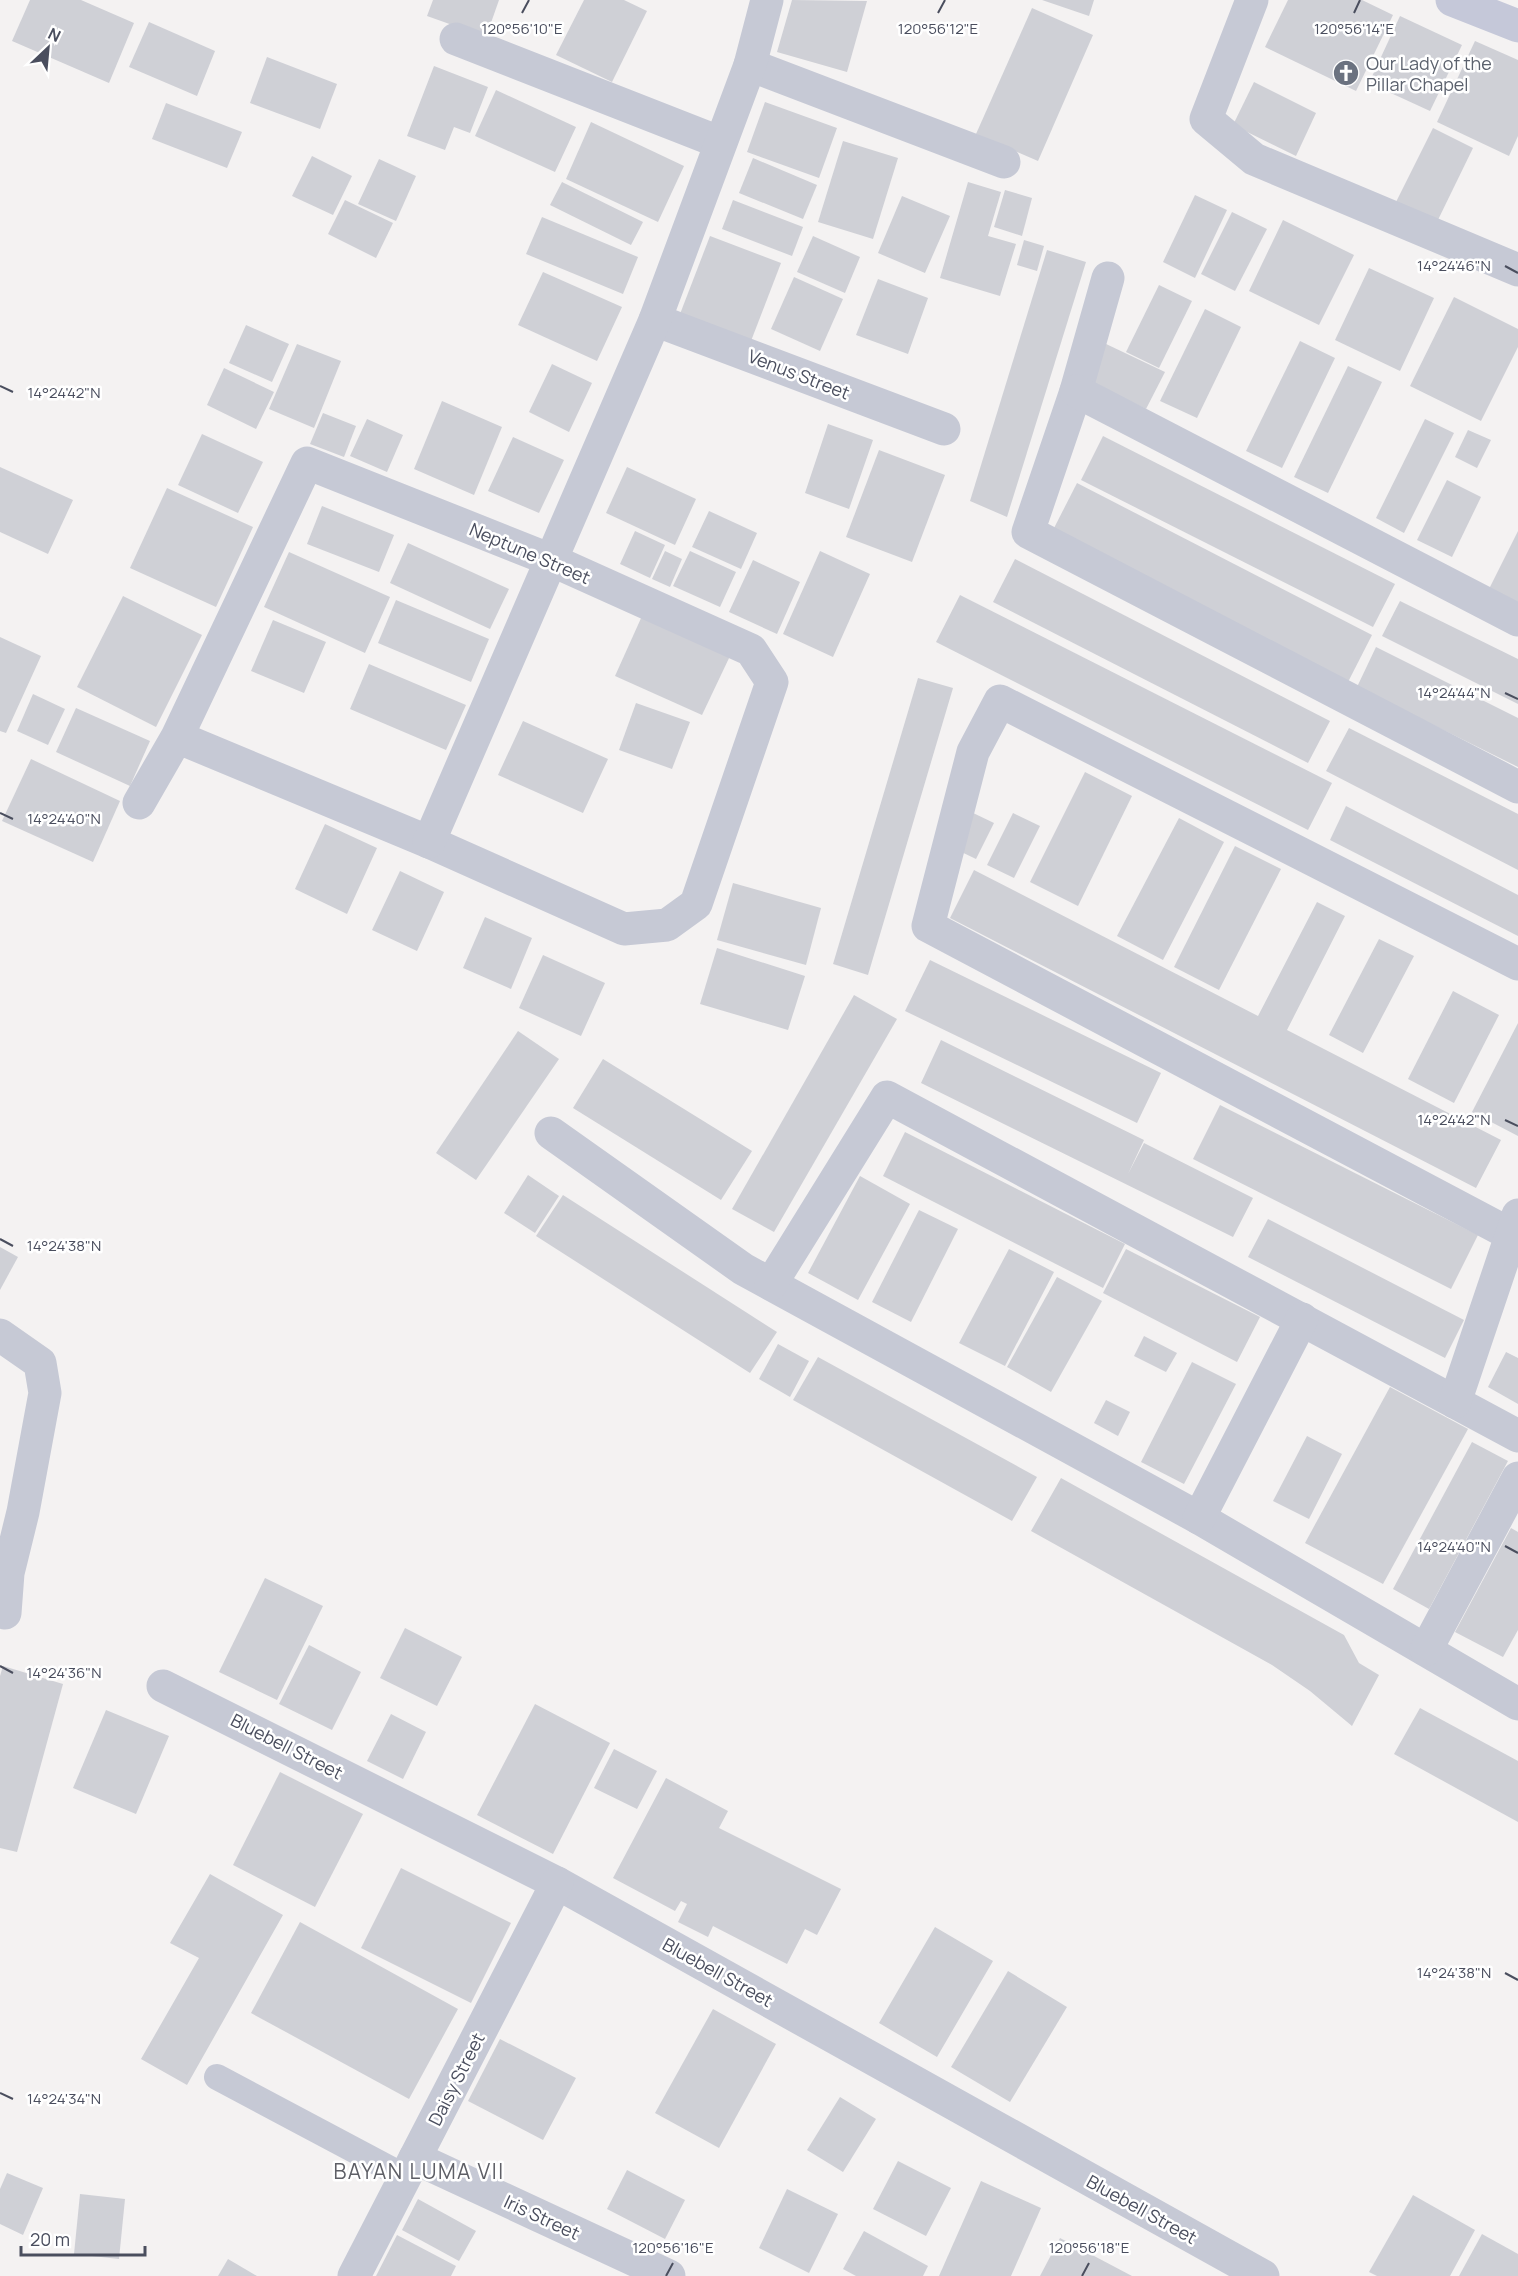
<svg xmlns="http://www.w3.org/2000/svg" width="1518" height="2276" font-family="Manrope,sans-serif">
	<rect width="100%" height="100%" fill="#f4f2f2"/>
	<g fill="#cfd0d6">
		<polygon points="30,0 81,0 134,23 109,83 12,41"/>
		<polygon points="433,0 499,0 486,37 427,16"/>
		<polygon points="584,0 624,0 647,11 612,82 556,55"/>
		<polygon points="792,0 867,1 847,72 777,52"/>
		<polygon points="1042,0 1094,0 1089,16"/>
		<polygon points="1288,0 1362,0 1393,15 1356,91 1265,47"/>
		<polygon points="1032,8 1093,35 1038,161 976,134"/>
		<polygon points="1400,16 1462,45 1430,111 1369,83"/>
		<polygon points="149,22 215,51 197,96 129,67"/>
		<polygon points="1475,41 1518,60 1518,136 1509,156 1437,122"/>
		<polygon points="267,57 337,84 320,129 250,103"/>
		<polygon points="434,66 488,87 470,133 454,127 445,150 407,136"/>
		<polygon points="1254,82 1316,113 1296,156 1233,125"/>
		<polygon points="496,90 576,127 555,172 475,136"/>
		<polygon points="765,102 837,128 819,178 747,152"/>
		<polygon points="166,103 242,132 227,168 152,139"/>
		<polygon points="591,122 684,166 658,222 566,179"/>
		<polygon points="1433,128 1473,148 1435,226 1394,206"/>
		<polygon points="843,141 898,158 873,239 818,222"/>
		<polygon points="312,156 352,176 333,215 292,196"/>
		<polygon points="753,158 817,185 803,219 739,193"/>
		<polygon points="379,159 416,176 396,221 358,204"/>
		<polygon points="562,182 643,222 631,245 550,205"/>
		<polygon points="968,182 1001,192 988,236 1016,244 1000,296 940,278"/>
		<polygon points="1005,190 1032,198 1022,236 994,227"/>
		<polygon points="1195,195 1227,210 1195,278 1163,262"/>
		<polygon points="902,196 950,216 925,273 878,253"/>
		<polygon points="345,200 393,223 376,258 328,234"/>
		<polygon points="733,200 803,227 792,256 722,229"/>
		<polygon points="1232,212 1267,229 1235,291 1201,274"/>
		<polygon points="542,217 638,257 623,294 526,254"/>
		<polygon points="1283,220 1354,255 1319,325 1249,291"/>
		<polygon points="710,236 781,263 751,341 680,314"/>
		<polygon points="813,236 860,257 845,293 797,272"/>
		<polygon points="1024,240 1044,246 1037,271 1017,265"/>
		<polygon points="1047,250 1086,262 1007,517 970,501"/>
		<polygon points="1369,268 1434,298 1400,371 1335,340"/>
		<polygon points="543,272 622,307 597,361 518,325"/>
		<polygon points="794,277 843,299 820,351 771,329"/>
		<polygon points="878,279 928,298 908,354 856,335"/>
		<polygon points="1159,285 1192,301 1159,368 1126,352"/>
		<polygon points="1454,297 1518,329 1518,347 1481,421 1410,386"/>
		<polygon points="1205,309 1241,327 1197,418 1160,401"/>
		<polygon points="246,325 289,344 272,382 229,363"/>
		<polygon points="1300,341 1335,358 1282,468 1246,451"/>
		<polygon points="1104,343 1165,372 1146,409 1086,380"/>
		<polygon points="297,344 341,361 314,428 269,409"/>
		<polygon points="552,364 592,383 569,432 529,412"/>
		<polygon points="1348,366 1382,382 1328,493 1294,477"/>
		<polygon points="224,368 274,392 256,429 207,405"/>
		<polygon points="442,401 502,427 474,495 414,469"/>
		<polygon points="323,413 356,426 344,457 310,444"/>
		<polygon points="367,419 403,435 387,472 350,456"/>
		<polygon points="1425,419 1454,433 1404,533 1376,518"/>
		<polygon points="828,424 873,440 849,509 805,493"/>
		<polygon points="1468,430 1491,440 1477,468 1455,457"/>
		<polygon points="202,434 263,462 238,513 178,485"/>
		<polygon points="1103,436 1395,584 1373,627 1081,480"/>
		<polygon points="513,437 564,460 539,513 488,491"/>
		<polygon points="879,450 945,475 912,562 846,537"/>
		<polygon points="0,467 73,500 48,554 0,532"/>
		<polygon points="627,467 696,499 675,545 606,513"/>
		<polygon points="1447,480 1481,497 1452,557 1417,540"/>
		<polygon points="1077,483 1372,635 1347,684 1052,532"/>
		<polygon points="167,488 253,527 216,607 130,568"/>
		<polygon points="322,506 394,535 379,572 307,544"/>
		<polygon points="709,511 757,533 741,569 692,547"/>
		<polygon points="635,531 665,545 650,578 620,564"/>
		<polygon points="1518,531 1518,604 1489,589"/>
		<polygon points="408,543 509,589 490,629 390,583"/>
		<polygon points="665,551 682,559 670,587 652,579"/>
		<polygon points="690,551 736,572 720,607 673,586"/>
		<polygon points="820,551 870,574 833,657 783,634"/>
		<polygon points="289,552 390,597 365,653 264,607"/>
		<polygon points="1015,559 1330,721 1308,763 993,602"/>
		<polygon points="753,560 800,582 777,634 729,612"/>
		<polygon points="960,595 1332,783 1308,830 936,642"/>
		<polygon points="123,596 202,635 156,727 77,687"/>
		<polygon points="396,600 489,639 471,682 378,643"/>
		<polygon points="1400,601 1518,659 1518,704 1382,636"/>
		<polygon points="642,616 730,656 702,715 615,676"/>
		<polygon points="273,620 326,642 304,693 251,671"/>
		<polygon points="0,637 41,656 6,733 0,731"/>
		<polygon points="1376,647 1518,718 1518,767 1357,687"/>
		<polygon points="369,664 466,705 446,750 350,709"/>
		<polygon points="918,678 953,688 868,975 833,964"/>
		<polygon points="33,694 65,709 48,745 17,731"/>
		<polygon points="636,703 690,722 672,769 619,750"/>
		<polygon points="76,708 150,741 130,786 56,752"/>
		<polygon points="523,721 608,759 583,813 498,775"/>
		<polygon points="1349,728 1518,814 1518,870 1326,771"/>
		<polygon points="31,759 120,801 93,862 2,821"/>
		<polygon points="1085,772 1132,796 1078,906 1030,882"/>
		<polygon points="1346,806 1518,895 1518,936 1330,840"/>
		<polygon points="969,811 994,823 976,859 951,847"/>
		<polygon points="1013,813 1040,826 1014,878 987,865"/>
		<polygon points="1179,818 1224,842 1163,960 1117,936"/>
		<polygon points="325,824 377,848 347,914 295,889"/>
		<polygon points="1235,846 1281,869 1219,990 1174,967"/>
		<polygon points="974,870 1258,1016 1317,902 1345,916 1287,1030 1501,1140 1476,1188 950,918"/>
		<polygon points="400,871 444,892 417,951 372,930"/>
		<polygon points="733,883 821,908 806,965 717,940"/>
		<polygon points="485,917 532,938 511,989 463,968"/>
		<polygon points="1379,939 1414,956 1363,1053 1329,1035"/>
		<polygon points="717,948 805,976 788,1030 700,1004"/>
		<polygon points="543,955 605,983 581,1036 519,1008"/>
		<polygon points="930,960 1161,1073 1137,1123 905,1011"/>
		<polygon points="1453,991 1499,1015 1454,1103 1408,1079"/>
		<polygon points="854,995 897,1019 774,1232 732,1209"/>
		<polygon points="1518,1023 1518,1136 1472,1112"/>
		<polygon points="518,1031 559,1059 476,1180 436,1153"/>
		<polygon points="941,1040 1144,1140 1128,1174 1144,1143 1253,1198 1233,1237 921,1083"/>
		<polygon points="603,1059 752,1151 721,1200 573,1108"/>
		<polygon points="1220,1105 1478,1235 1451,1289 1193,1159"/>
		<polygon points="905,1132 1125,1244 1103,1288 883,1176"/>
		<polygon points="528,1175 559,1196 535,1233 504,1213"/>
		<polygon points="860,1176 910,1204 858,1300 808,1273"/>
		<polygon points="563,1195 777,1332 750,1373 536,1236"/>
		<polygon points="919,1210 958,1229 911,1322 872,1302"/>
		<polygon points="1268,1219 1464,1320 1445,1358 1248,1257"/>
		<polygon points="0,1247 18,1257 0,1290"/>
		<polygon points="1009,1249 1054,1272 1005,1366 959,1343"/>
		<polygon points="1126,1249 1260,1317 1237,1362 1103,1293"/>
		<polygon points="1057,1277 1102,1301 1051,1392 1007,1367"/>
		<polygon points="1144,1336 1177,1353 1166,1372 1134,1356"/>
		<polygon points="778,1344 809,1361 790,1397 759,1379"/>
		<polygon points="1506,1352 1518,1358 1518,1404 1488,1387"/>
		<polygon points="818,1357 1037,1477 1012,1521 793,1400"/>
		<polygon points="1192,1362 1236,1384 1184,1484 1141,1462"/>
		<polygon points="1390,1387 1468,1429 1383,1584 1305,1543"/>
		<polygon points="1106,1400 1130,1412 1118,1436 1094,1423"/>
		<polygon points="1307,1436 1342,1454 1309,1519 1273,1501"/>
		<polygon points="1472,1442 1508,1461 1429,1609 1393,1589"/>
		<polygon points="1061,1478 1344,1635 1359,1663 1379,1675 1352,1726 1310,1691 1272,1665 1031,1531"/>
		<polygon points="1511,1528 1518,1532 1518,1630 1503,1657 1455,1632"/>
		<polygon points="265,1578 323,1606 277,1700 219,1672"/>
		<polygon points="405,1628 462,1657 437,1706 380,1678"/>
		<polygon points="309,1645 361,1672 332,1730 279,1704"/>
		<polygon points="3,1666 63,1684 17,1852 0,1848 0,1676"/>
		<polygon points="535,1704 610,1743 553,1854 477,1815"/>
		<polygon points="1420,1708 1518,1761 1518,1822 1394,1754"/>
		<polygon points="106,1710 169,1736 136,1814 73,1788"/>
		<polygon points="391,1714 426,1732 403,1779 367,1761"/>
		<polygon points="614,1749 657,1771 637,1809 594,1788"/>
		<polygon points="280,1772 363,1814 315,1907 233,1865"/>
		<polygon points="666,1778 728,1811 719,1828 841,1889 817,1935 805,1929 787,1964 713,1926 708,1937 678,1922 687,1904 681,1901 675,1911 613,1878"/>
		<polygon points="401,1868 511,1923 471,2003 361,1948"/>
		<polygon points="210,1874 283,1915 187,2085 141,2059 199,1958 170,1943"/>
		<polygon points="300,1922 458,2009 409,2099 251,2013"/>
		<polygon points="935,1927 993,1961 937,2057 879,2023"/>
		<polygon points="1008,1971 1067,2007 1010,2102 951,2067"/>
		<polygon points="713,2009 776,2044 719,2148 655,2113"/>
		<polygon points="500,2039 576,2078 543,2140 468,2101"/>
		<polygon points="840,2097 876,2119 843,2172 807,2150"/>
		<polygon points="898,2161 951,2188 926,2236 873,2209"/>
		<polygon points="627,2170 685,2200 665,2239 607,2209"/>
		<polygon points="7,2173 43,2188 23,2235 0,2224 0,2189"/>
		<polygon points="981,2181 1041,2208 1011,2276 939,2276"/>
		<polygon points="787,2189 838,2214 809,2273 759,2248"/>
		<polygon points="80,2194 125,2199 119,2259 74,2254"/>
		<polygon points="1413,2195 1475,2230 1450,2276 1377,2276 1369,2272"/>
		<polygon points="418,2199 476,2231 459,2261 402,2230"/>
		<polygon points="864,2231 928,2266 923,2276 856,2276 843,2269"/>
		<polygon points="1482,2234 1518,2254 1518,2276 1459,2276"/>
		<polygon points="397,2235 456,2266 451,2276 376,2276"/>
		<polygon points="1060,2238 1132,2276 1040,2276"/>
		<polygon points="228,2259 257,2276 218,2276"/>
	</g>
	<g fill="none" stroke-linecap="round" stroke-linejoin="round">
		<polyline stroke="#c6c9d5" stroke-width="26" points="217,2077 405,2177"/>
		<g stroke="#c6c9d5" stroke-width="33">
			<polyline points="1252,0 1206,119 1254,159 1518,270"/>
			<polyline points="456,39 719,142"/>
			<polyline points="750,65 1004,162"/>
			<polyline points="1108,278 1076,391 1028,532 1518,787"/>
			<polyline points="655,320 944,429"/>
			<polyline points="1076,391 1518,620"/>
			<polyline points="139,803 177,737 307,463 551,560 751,650 772,682 696,904 667,925 624,929 429,842 177,737"/>
			<polyline points="429,842 655,320 750,65 767,0"/>
			<polyline points="551,1133 743,1269 1199,1518 1518,1704"/>
			<polyline points="1510,1234 928,926 973,752 1000,701 1518,964"/>
			<polyline points="771,1284 887,1097 1518,1436"/>
			<polyline points="0,1335 40,1363 45,1393 23,1512 8,1573 5,1613"/>
			<polyline points="1455,1402 1518,1215"/>
			<polyline points="1199,1518 1302,1319"/>
			<polyline points="1426,1650 1518,1478"/>
			<polyline points="163,1686 557,1883 1263,2276"/>
			<polyline points="415,2158 669,2276"/>
			<polyline points="354,2276 557,1883"/>
		</g>
		<polyline stroke="#c5c8d9" stroke-width="33" points="1452,0 1518,26"/>
	</g>
	<path fill="none" stroke="#4a4e5e" stroke-width="2" d="M 522,13 L 529,0M 938,13 L 945,0M 1354,13 L 1360,0M 1505,266 L 1518,273M 0,386 L 13,392M 1505,693 L 1518,699M 0,813 L 13,819M 1505,1120 L 1518,1126M 0,1239 L 13,1246M 1505,1546 L 1518,1553M 0,1666 L 13,1673M 1505,1973 L 1518,1980M 0,2093 L 13,2099M 666,2276 L 673,2263M 1082,2276 L 1089,2263"/>
	<defs>
		<g id="church-disc" transform="scale(1.35)"><circle r="9.5" fill="#6b7280" stroke="#fff"/><path d="M-1.2-6h2.4v3.5h3.3v2.4h-3.3V6h-2.4V-.1h-3.3v-2.4h3.3Z" fill="#fff"/></g>
	</defs>
	<g fill-rule="evenodd">
		<use href="#church-disc" x="1346" y="73"/>
	</g>
	<g text-anchor="middle" dominant-baseline="central" stroke-width="5" stroke-linejoin="round" paint-order="stroke">
		<g font-size="18" fill="#5b616d" stroke="#fff" text-anchor="start">
			<text x="1366" y="63">Our Lady of the<tspan x="1366" dy="21">Pillar Chapel</tspan></text>
		</g>
		<g font-size="18" fill="#4a4e5e" stroke="#fff">
			<text transform="translate(799 374) rotate(21)">Venus Street</text>
			<text transform="translate(530 553) rotate(23)">Neptune Street</text>
			<text transform="translate(287 1746) rotate(27)">Bluebell Street</text>
			<text transform="translate(718 1972) rotate(29)">Bluebell Street</text>
			<text transform="translate(456 2079) rotate(-63)">Daisy Street</text>
			<text transform="translate(1142 2209) rotate(29)">Bluebell Street</text>
			<text transform="translate(542 2217) rotate(25)">Iris Street</text>
		</g>
		<g font-size="21" letter-spacing="1.5" fill="#5e5f66" stroke="#fff">
			<text x="419" y="2171">BAYAN LUMA VII</text>
		</g>
	</g>
	<g font-size="15" text-anchor="middle" fill="#4a4e5e" stroke="#fff" stroke-width="5" stroke-linejoin="round" paint-order="stroke">
		<text x="522" y="34">120°56'10"E</text>
		<text x="938" y="34">120°56'12"E</text>
		<text x="1354" y="34">120°56'14"E</text>
		<text x="1454" y="271">14°24'46"N</text>
		<text x="64" y="398">14°24'42"N</text>
		<text x="1454" y="698">14°24'44"N</text>
		<text x="64" y="824">14°24'40"N</text>
		<text x="1454" y="1125">14°24'42"N</text>
		<text x="64" y="1251">14°24'38"N</text>
		<text x="1454" y="1552">14°24'40"N</text>
		<text x="64" y="1678">14°24'36"N</text>
		<text x="1454" y="1978">14°24'38"N</text>
		<text x="64" y="2104">14°24'34"N</text>
		<text x="673" y="2253">120°56'16"E</text>
		<text x="1089" y="2253">120°56'18"E</text>
	</g>
	<g transform="translate(48 48) rotate(26)" stroke="#ffffff" stroke-width="4.5" paint-order="stroke">
	<path d="M0-4.5L10 22L0 15L-10 22Z" fill="#4a4e5e"/>
	<text y="-9" font-size="16" font-weight="bold" text-anchor="middle" fill="#4a4e5e">N</text>
	</g>
	<path d="M21 2246v9h124v-9" fill="none" stroke="#4a4e5e" stroke-width="3"/>
	<text x="30" y="2246" font-size="18" fill="#4a4e5e" stroke="#ffffff" stroke-width="4.5" paint-order="stroke">20 m</text>
</svg>
